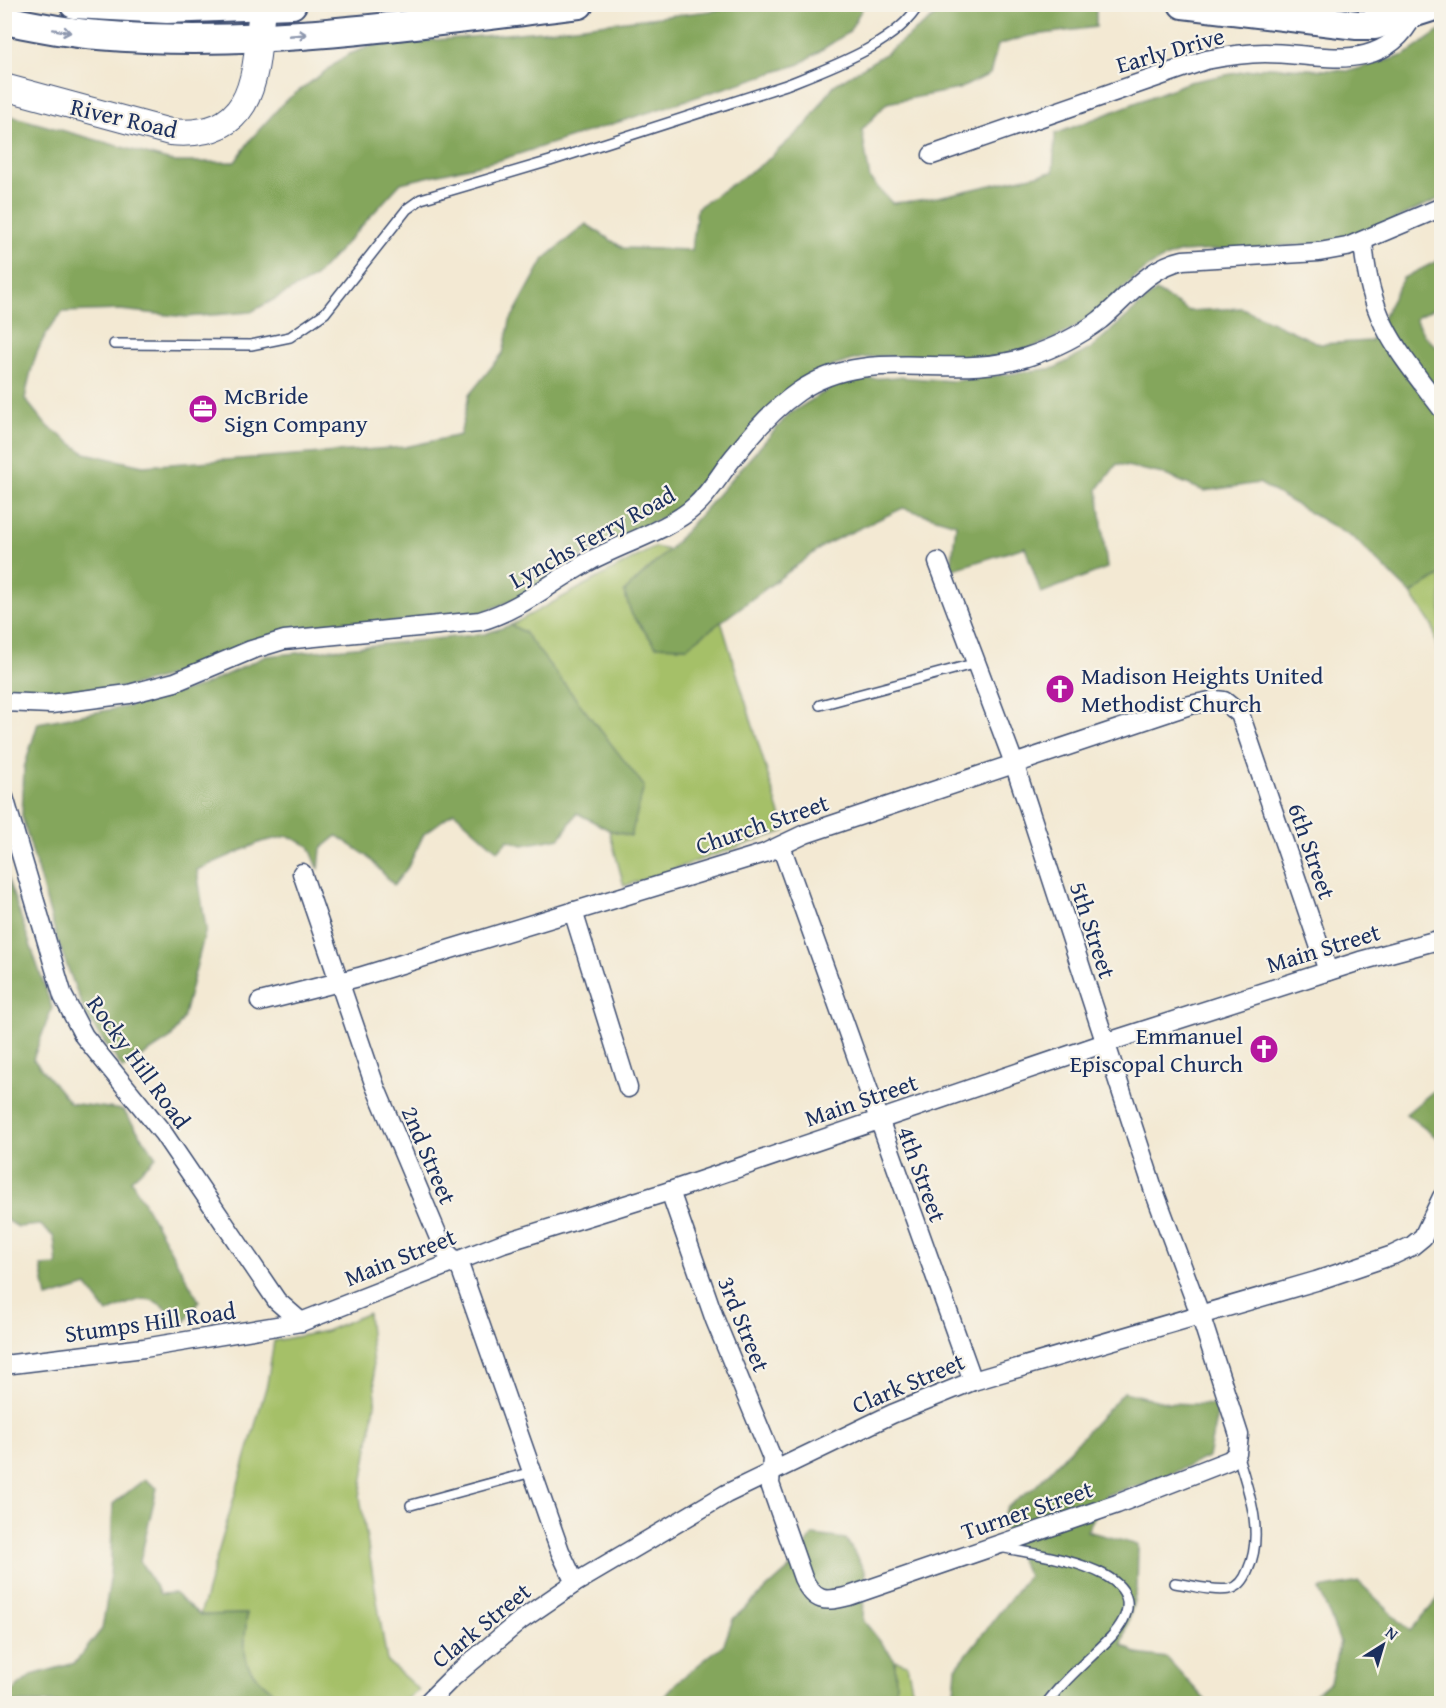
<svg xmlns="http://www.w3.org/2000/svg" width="1446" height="1708" font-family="'Gentium Book Plus',serif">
	<rect width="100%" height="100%" fill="#f7f3e8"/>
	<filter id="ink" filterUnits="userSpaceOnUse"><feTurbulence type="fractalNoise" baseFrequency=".0167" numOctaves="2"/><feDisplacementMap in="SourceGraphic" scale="12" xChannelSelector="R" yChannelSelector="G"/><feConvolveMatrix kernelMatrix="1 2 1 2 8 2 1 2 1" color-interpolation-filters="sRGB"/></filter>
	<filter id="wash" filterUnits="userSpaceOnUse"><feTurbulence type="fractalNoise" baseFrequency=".008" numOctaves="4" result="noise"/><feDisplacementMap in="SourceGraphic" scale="24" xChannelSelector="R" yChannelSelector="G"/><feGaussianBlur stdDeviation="1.35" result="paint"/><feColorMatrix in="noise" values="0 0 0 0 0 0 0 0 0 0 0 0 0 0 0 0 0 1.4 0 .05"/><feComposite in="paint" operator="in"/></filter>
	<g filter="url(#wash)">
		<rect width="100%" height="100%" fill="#f3e9d3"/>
		<g fill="#a5c067" stroke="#607862" stroke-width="1.5">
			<polygon points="655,547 669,550 624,592 632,615 656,646 687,647 721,621 785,831 624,886 609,830 631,836 524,632 511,625"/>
			<polygon points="1441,575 1441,671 1433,627 1411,594"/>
			<path d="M 368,1313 L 376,1398 L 360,1497 L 387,1661 L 419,1690 L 401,1703 L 286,1703 C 245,1667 241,1671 247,1614 L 200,1615 L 267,1384 L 274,1341 L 326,1331 Z"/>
			<polygon points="895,1660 907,1664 915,1703 883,1704 896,1690"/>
		</g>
		<g fill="#84a65c" stroke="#506a5d" stroke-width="1.5">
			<path d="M 760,5 L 864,5 L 849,32 L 800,64 L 500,160 L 401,183 L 314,278 L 251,312 L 186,317 L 120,310 L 63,312 C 39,337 31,365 25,399 L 46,425 L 85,453 L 143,466 L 405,447 L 460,435 L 469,395 L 503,353 L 510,321 L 544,259 L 586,224 L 623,248 L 692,250 L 697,208 L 765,162 L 806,125 L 834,85 L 882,56 L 938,14 L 962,5 L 1096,5 L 1096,27 L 1028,36 L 998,45 L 990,74 L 959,89 L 887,103 L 862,130 L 870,179 L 892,203 C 947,199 999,181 1053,172 L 1055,134 L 1189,82 L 1268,67 L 1350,71 L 1405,55 L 1441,30 L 1441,198 L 1361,235 L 1319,244 L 1182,252 C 1144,261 1124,291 1094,314 C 1081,324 1066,333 1051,340 C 1024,352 993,359 963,360 C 930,361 896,353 863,358 C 846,361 831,367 815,373 L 688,502 L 672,513 L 588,553 L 521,597 L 478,614 L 282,633 L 172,675 L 128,687 L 51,697 L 12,695 L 5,692 L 4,114 L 175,162 L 235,162 L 251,139 L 284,102 L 347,55 L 374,45 L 541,31 Z"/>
			<polygon points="1441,259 1441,305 1417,317 1416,320 1424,335 1441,351 1441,575 1411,594 1355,539 1259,483 1204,491 1163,474 1117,464 1098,489 1107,568 1041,593 1025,547 951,570 956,524 903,508 826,544 687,647 656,646 632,615 624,592 669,550 789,414 842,381 897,377 953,381 1055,368 1090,349 1156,291 1189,311 1242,308 1320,344 1371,341 1403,278"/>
			<polygon points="511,625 524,632 644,786 631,836 609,830 577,813 560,838 523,845 508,840 498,851 454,812 424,834 408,867 394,885 367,856 337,836 321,849 319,870 309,846 288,836 261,842 197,870 206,929 183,1019 171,1038 123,1069 86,1016 58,942 22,816 24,768 38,723 130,706 202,686 266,656 484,634"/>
			<path d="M 4,868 L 52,1008 L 33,1059 L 70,1103 L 123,1110 L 156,1157 L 131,1180 L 199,1301 L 183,1325 C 150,1292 148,1294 107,1313 L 87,1286 L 47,1298 L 41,1266 L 57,1265 L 54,1237 L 40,1225 L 18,1227 L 5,1219 Z"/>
			<polygon points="1441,1070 1441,1141 1406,1114 1438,1087"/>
			<polygon points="1124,1392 1168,1403 1219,1405 1208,1457 1159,1479 1106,1495 1087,1531 1138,1545 1137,1589 1122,1645 1137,1654 1167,1658 1208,1703 953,1704 956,1668 1028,1576 1001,1522 1007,1507 1035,1487"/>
			<path d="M 145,1479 L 157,1488 L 140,1561 L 160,1594 L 174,1593 L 200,1615 L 247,1614 C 241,1671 245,1667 286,1703 L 5,1703 L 5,1694 L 9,1694 L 32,1675 L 75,1663 L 102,1629 L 110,1580 L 113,1504 Z"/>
			<polygon points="813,1535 846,1539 865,1571 863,1620 895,1660 896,1690 883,1703 658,1704 676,1683 724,1644 733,1619 790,1568"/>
			<polygon points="1359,1582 1410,1631 1438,1599 1441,1587 1441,1703 1304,1703 1330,1682 1340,1642 1319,1589"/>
		</g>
	</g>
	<g filter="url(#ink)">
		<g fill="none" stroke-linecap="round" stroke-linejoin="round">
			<g stroke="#3b4b70" stroke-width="12">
				<g id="lane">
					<path d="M 114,344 L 251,345 L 290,337 L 325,313 L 407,209 L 421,199 L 550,161 L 786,85 C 826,69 898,44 919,4"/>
					<polyline points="820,705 977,663"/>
					<polyline points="411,1505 532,1472"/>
					<path d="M 1000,1547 C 1040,1556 1173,1569 1111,1637 C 1089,1660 1065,1678 1046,1704"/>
					<path d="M 1175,1583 C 1191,1585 1213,1592 1230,1589 C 1239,1587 1245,1578 1248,1570 C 1265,1532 1248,1490 1237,1453"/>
				</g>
			</g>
			<g stroke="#3b4b70" stroke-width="21">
				<g id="street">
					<path d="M 932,155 L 1206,60 C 1226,56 1245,53 1265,53 C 1320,53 1383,77 1414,14"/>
					<path d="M 1363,242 C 1370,322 1396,348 1442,409"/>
					<path d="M 4,702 L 51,704 L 129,694 L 175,682 L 251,650 L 284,640 L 480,621 C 522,609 552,581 590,561 C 621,544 671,529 695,506 C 712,491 722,470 737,453 C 754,431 775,408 798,392 C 868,343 951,382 1027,357 C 1052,349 1079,336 1100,320 C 1127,298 1147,268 1183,260 L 1319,252 L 1347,247 L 1442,207"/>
					<polyline points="4,797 63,996 84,1036 163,1133 277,1301 301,1322"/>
					<polyline points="781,846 973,1381"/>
					<polyline points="302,873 375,1086 444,1250 459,1264 560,1551 575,1583"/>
					<polyline points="573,911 628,1088"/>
					<polyline points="260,1002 359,977 765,853 805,834 1190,705 1215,700 1224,701 1240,714 1328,971"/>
					<path d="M 670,1191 L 715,1320 L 772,1458 L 770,1484 L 803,1578 C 815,1603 825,1602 849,1596 L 1117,1504 L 1230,1460 L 1237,1453 L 1239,1435 L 1200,1314 L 1153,1188 L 1014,763 L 938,562"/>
					<polyline points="4,1365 144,1348 301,1322 503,1243 670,1191 1105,1043 1360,961 1442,939"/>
					<polyline points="426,1704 453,1677 521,1620 575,1583 726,1494 892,1414 973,1381 1316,1281 1393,1255 1412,1246 1423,1237 1442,1197"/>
				</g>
			</g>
			<g stroke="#3b4b70" stroke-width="28">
				<path id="secondary" d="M 4,87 L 170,132 C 258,140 255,74 262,7"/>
			</g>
			<g stroke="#3b4b70" stroke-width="32">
				<g id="primary">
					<polyline points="74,4 167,9 292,4"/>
					<polyline points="1183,4 1357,25 1375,25 1441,4"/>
					<path d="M 4,20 C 36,26 67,33 99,35 C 259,49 420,23 579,4"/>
				</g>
			</g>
			<use href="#lane" stroke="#fff" stroke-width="9"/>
			<use href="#street" stroke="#fff" stroke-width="18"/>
			<use href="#secondary" stroke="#fff" stroke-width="26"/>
			<use href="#primary" stroke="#fff" stroke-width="28"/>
		</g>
		<defs><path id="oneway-shaft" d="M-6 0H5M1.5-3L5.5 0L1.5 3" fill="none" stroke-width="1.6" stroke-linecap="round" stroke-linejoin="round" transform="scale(1.5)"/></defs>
		<g stroke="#8d97ae">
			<use href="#oneway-shaft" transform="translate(62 31) rotate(10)"/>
			<use href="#oneway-shaft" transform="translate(298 35) rotate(-5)"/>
		</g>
	</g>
	<defs>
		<g id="office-disc" transform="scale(1.5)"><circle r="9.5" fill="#b5179e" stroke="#f7f3e8"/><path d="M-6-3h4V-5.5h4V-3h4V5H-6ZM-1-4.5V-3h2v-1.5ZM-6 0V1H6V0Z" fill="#fff"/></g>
		<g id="church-disc" transform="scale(1.5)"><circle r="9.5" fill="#b5179e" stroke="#f7f3e8"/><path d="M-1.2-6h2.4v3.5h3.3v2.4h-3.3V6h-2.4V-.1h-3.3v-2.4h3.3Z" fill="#fff"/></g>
	</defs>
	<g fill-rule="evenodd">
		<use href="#office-disc" x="203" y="409"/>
		<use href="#church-disc" x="1060" y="689"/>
		<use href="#church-disc" x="1264" y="1049"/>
	</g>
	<g text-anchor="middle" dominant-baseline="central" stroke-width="4.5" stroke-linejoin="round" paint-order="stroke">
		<g font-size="24" fill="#1b2f5e" stroke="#f7f3e8">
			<text transform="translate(1170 50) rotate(-16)">Early Drive</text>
			<text transform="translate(124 118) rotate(13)">River Road</text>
			<text transform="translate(592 537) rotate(-29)">Lynchs Ferry Road</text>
			<text transform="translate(762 824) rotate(-19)">Church Street</text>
			<text transform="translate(1312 851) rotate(71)">6th Street</text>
			<text transform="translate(1093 930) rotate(72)">5th Street</text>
			<text transform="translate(1323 948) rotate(-17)">Main Street</text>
			<text transform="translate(139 1062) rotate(54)">Rocky Hill Road</text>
			<text transform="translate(861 1100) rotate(-19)">Main Street</text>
			<text transform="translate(429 1155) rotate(67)">2nd Street</text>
			<text transform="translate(922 1174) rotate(70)">4th Street</text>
			<text transform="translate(400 1257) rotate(-22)">Main Street</text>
			<text transform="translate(150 1322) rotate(-8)">Stumps Hill Road</text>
			<text transform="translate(744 1324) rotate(68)">3rd Street</text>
			<text transform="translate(908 1383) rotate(-23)">Clark Street</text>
			<text transform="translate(1027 1510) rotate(-19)">Turner Street</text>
			<text transform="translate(481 1625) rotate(-39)">Clark Street</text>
		</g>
		<g font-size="24" fill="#1b2f5e" stroke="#f7f3e8" text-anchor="start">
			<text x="224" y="395">McBride<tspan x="224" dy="28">Sign Company</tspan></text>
			<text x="1081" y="675">Madison Heights United<tspan x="1081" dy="28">Methodist Church</tspan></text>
			<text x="1243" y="1035" text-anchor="end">Emmanuel<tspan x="1243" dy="28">Episcopal Church</tspan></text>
		</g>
	</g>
	<rect width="1446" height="1708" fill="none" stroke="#f7f3e8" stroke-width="24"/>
	<g transform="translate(1383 1645) rotate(37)" stroke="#f7f3e8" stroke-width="4.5" paint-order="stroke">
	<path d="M0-4.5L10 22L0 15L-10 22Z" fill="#1b2f5e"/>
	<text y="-9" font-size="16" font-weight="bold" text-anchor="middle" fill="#1b2f5e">N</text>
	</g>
</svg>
